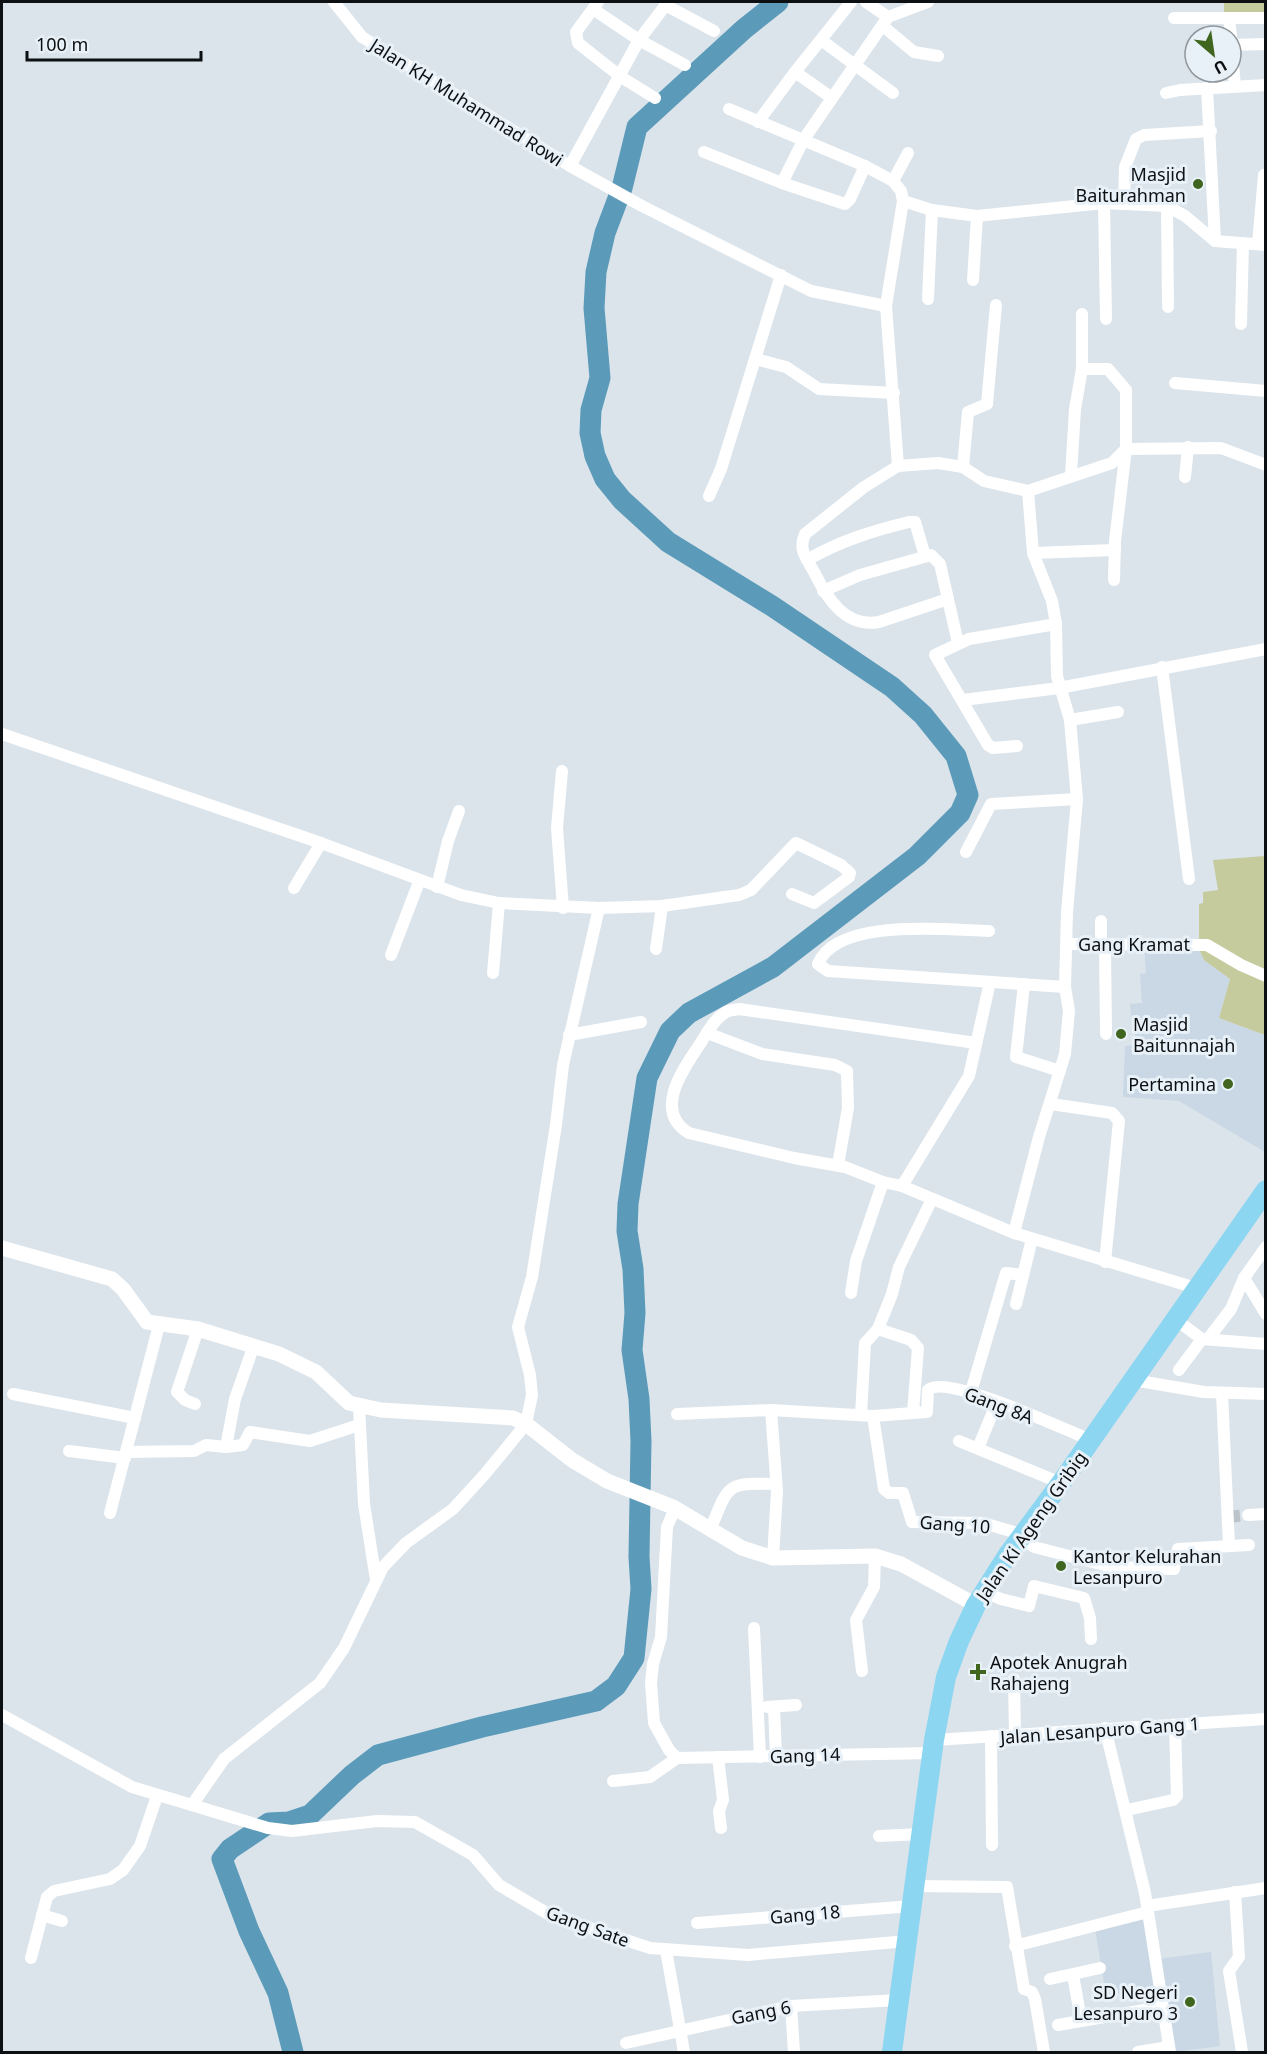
<svg xmlns="http://www.w3.org/2000/svg" width="1267" height="2054" font-family="'Noto Sans',sans-serif">
	<rect width="100%" height="100%" fill="#dbe4eb"/>
	<g fill="#c9d8e4">
		<polygon points="1144,947 1198,947 1204,960 1230,979 1219,1018 1265,1035 1265,1152 1179,1101 1123,1097 1125,1046 1134,1045 1136,1023 1132,1023 1130,1004 1142,1003 1140,974 1146,973"/>
		<polygon points="1145,1916 1156,1989 1106,1995 1095,1929"/>
		<polygon points="1211,1952 1220,2046 1175,2052 1158,1959"/>
	</g>
	<g fill="#c6cb9e">
		<polygon points="1265,2 1265,16 1224,18 1224,3"/>
		<polygon points="1265,856 1265,973 1199,941 1199,904 1203,903 1203,892 1218,890 1213,860"/>
		<polygon points="1198,947 1265,978 1265,1035 1219,1018 1230,979 1204,960"/>
	</g>
	<g fill="none" stroke-linecap="round" stroke-linejoin="round">
		<polyline stroke="#5b9bb9" stroke-width="21" points="293,2052 278,1993 249,1931 222,1859 230,1849 269,1823 289,1822 310,1815 352,1775 378,1755 482,1727 596,1701 616,1686 634,1658 641,1589 639,1557 641,1441 639,1399 632,1350 635,1313 633,1269 627,1231 628,1204 647,1078 670,1031 689,1013 773,967 917,856 960,813 968,795 956,756 923,715 892,687 772,606 668,542 622,500 605,479 595,456 590,433 591,410 600,378 594,308 596,272 605,233 622,188 637,127 744,29 778,2"/>
		<polyline stroke="#bcc4ca" stroke-width="12" stroke-dasharray="12 6" stroke-linecap="butt" points="1228,1517 1248,1515"/>
		<g stroke="#fff" stroke-width="12">
			<polyline points="334,2 362,37 570,166 639,40 668,2"/>
			<polyline points="598,2 576,32 578,43 621,77 655,98"/>
			<polyline points="866,2 888,17"/>
			<polyline points="665,5 714,31"/>
			<polyline points="593,9 639,40 685,65"/>
			<polyline points="1174,18 1266,18"/>
			<polyline points="1229,18 1231,36"/>
			<polyline points="884,27 914,52 938,56"/>
			<polyline points="821,40 893,93"/>
			<polyline points="1231,42 1235,86"/>
			<polyline points="1231,45 1266,44"/>
			<polyline points="795,72 851,2"/>
			<polyline points="1207,88 1215,241"/>
			<polyline points="1166,93 1180,90 1266,85"/>
			<polyline points="729,109 865,166 893,181 901,191 903,201 886,306 898,466"/>
			<polyline points="758,122 795,72 832,98"/>
			<polyline points="704,152 782,183 845,204 850,199 865,166"/>
			<polyline points="570,166 642,206 811,291 886,306"/>
			<polyline points="893,181 908,153"/>
			<polyline points="782,183 804,139 888,17 928,2"/>
			<polyline points="903,201 932,210 977,216 1104,203 1167,206 1185,216 1215,241 1266,245"/>
			<polyline points="1104,203 1106,319"/>
			<polyline points="1124,204 1125,167 1136,139 1144,135 1211,131"/>
			<polyline points="1167,206 1168,307"/>
			<polyline points="1258,244 1264,175"/>
			<polyline points="973,280 977,216"/>
			<polyline points="928,299 932,210"/>
			<polyline points="1241,324 1243,243"/>
			<polyline points="755,359 781,275"/>
			<polyline points="1082,369 1108,369 1126,390 1126,449 1115,541 1114,580"/>
			<polyline points="1175,383 1266,391"/>
			<polyline points="1126,449 1221,448 1266,465"/>
			<polyline points="963,467 968,412 987,404 996,305"/>
			<polyline points="1071,475 1075,409 1082,369 1082,314"/>
			<polyline points="1185,477 1188,447"/>
			<polyline points="709,496 721,469 755,359 786,367 819,389 894,393"/>
			<polyline points="1033,553 1115,550"/>
			<path d="M 807,560 C 840,541 872,531 909,522 L 915,522 L 925,556"/>
			<polyline points="823,591 860,575 931,555 940,564 958,643"/>
			<path d="M 948,599 L 879,622 C 845,628 827,598 814,572 C 806,557 798,550 805,534 L 864,487 L 898,466 L 938,463 L 963,467 L 984,481 L 1028,491"/>
			<polyline points="1162,667 1189,879"/>
			<polyline points="963,700 1059,688 1266,649"/>
			<polyline points="1070,720 1118,712"/>
			<polyline points="2,734 321,843 461,895 499,903 599,908 662,906 739,895 751,890 796,843 841,865 850,873 849,877 814,903 792,894"/>
			<polyline points="1017,746 993,748 988,745 935,655 969,639 1056,624"/>
			<polyline points="562,771 557,828 563,908"/>
			<polyline points="966,852 991,804 1077,799"/>
			<polyline points="437,887 448,841 459,811"/>
			<polyline points="294,888 321,843"/>
			<path d="M 989,931 C 947,930 837,917 818,964 L 828,971 L 1065,987"/>
			<polyline points="1067,944 1207,945 1241,965 1266,976"/>
			<polyline points="1101,946 1101,921"/>
			<polyline points="1105,946 1106,1034"/>
			<polyline points="656,949 662,906"/>
			<polyline points="391,955 419,882"/>
			<polyline points="493,973 499,903"/>
			<polyline points="1024,984 1016,1057 1060,1071"/>
			<polyline points="707,1033 762,1054 835,1065 847,1071 848,1108 838,1165"/>
			<polyline points="569,1035 641,1022"/>
			<polyline points="1051,1104 1112,1113 1119,1121 1105,1262"/>
			<path d="M 883,1182 L 845,1167 L 794,1158 L 689,1133 C 652,1111 684,1068 700,1044 C 707,1033 714,1019 726,1012 C 730,1010 735,1010 739,1009 L 976,1043"/>
			<polyline points="902,1186 1014,1233 1196,1288"/>
			<polyline points="1014,1233 1039,1137 1065,1054 1069,1011 1065,987 1067,912 1077,799 1070,720 1057,676 1056,624 1052,601 1033,553 1028,491 1112,463 1126,449"/>
			<polyline points="1244,1278 1266,1314"/>
			<polyline points="851,1293 856,1261 883,1182 902,1186 969,1076 990,982"/>
			<polyline points="1016,1304 1032,1239"/>
			<polyline points="1175,1319 1202,1339 1266,1344"/>
			<polyline points="878,1329 911,1340 918,1348 913,1413"/>
			<polyline points="1208,1339 1231,1309 1244,1278 1266,1247"/>
			<polyline points="1179,1370 1202,1339"/>
			<polyline points="1133,1380 1204,1392 1266,1394"/>
			<polyline points="971,1392 1006,1273 1023,1275"/>
			<polyline points="1222,1393 1229,1546"/>
			<polyline points="13,1394 135,1418"/>
			<polyline points="195,1404 185,1400 177,1392 198,1329"/>
			<polyline points="359,1405 364,1504 376,1580"/>
			<polyline points="771,1410 777,1491 773,1558"/>
			<polyline points="677,1414 771,1410 873,1416 884,1489 889,1493 903,1493 912,1522 983,1523 1014,1532 1034,1547 1112,1567 1174,1569 1178,1549 1249,1545"/>
			<polyline points="861,1415 865,1343 878,1329 892,1294 899,1267 932,1199"/>
			<path d="M 873,1416 L 927,1412 L 928,1390 C 946,1373 1065,1430 1091,1440"/>
			<polyline points="959,1441 1061,1483"/>
			<polyline points="226,1447 243,1445 250,1432 310,1441 359,1425"/>
			<polyline points="978,1448 997,1402"/>
			<polyline points="69,1451 125,1458"/>
			<polyline points="126,1452 194,1451 206,1445 226,1447 235,1399 254,1345"/>
			<polyline points="675,1508 667,1527 661,1637 653,1664 651,1683 654,1723 669,1750 677,1758"/>
			<polyline points="110,1513 159,1325"/>
			<polyline points="1248,1515 1266,1514"/>
			<path d="M 711,1528 C 729,1483 727,1483 776,1484"/>
			<polyline points="985,1592 1001,1599 1029,1606 1034,1586 1084,1598 1090,1618 1091,1639"/>
			<polyline points="754,1628 760,1757"/>
			<polyline points="862,1671 856,1620 874,1587 875,1556"/>
			<polyline points="1014,1679 1015,1734"/>
			<polyline points="767,1707 796,1705"/>
			<polyline points="774,1707 776,1756"/>
			<polyline points="2,1715 132,1787 268,1828 292,1831 377,1821 415,1822 473,1855 499,1885 550,1915 650,1948 748,1955 908,1941"/>
			<polyline points="1105,1728 1145,1893 1170,2052"/>
			<polyline points="991,1736 992,1845"/>
			<polyline points="934,1740 1266,1719"/>
			<polyline points="718,1757 723,1800 719,1811 721,1828"/>
			<polyline points="677,1758 932,1753"/>
			<polyline points="613,1781 650,1777 677,1758"/>
			<polyline points="192,1805 224,1759 320,1683 344,1648 383,1567 406,1543 453,1509 485,1474 526,1424 532,1395 530,1375 518,1327 532,1277 556,1125 563,1065 599,908"/>
			<polyline points="1127,1810 1173,1800 1177,1796 1175,1725"/>
			<polyline points="879,1836 922,1834"/>
			<polyline points="915,1886 1007,1887 1024,1989 1032,1992 1035,1999 1044,2052"/>
			<polyline points="1235,1892 1239,1957 1229,1971 1242,2052"/>
			<polyline points="1147,1906 1266,1888"/>
			<polyline points="42,1915 62,1921"/>
			<polyline points="697,1923 912,1906"/>
			<polyline points="1015,1946 1148,1912"/>
			<polyline points="666,1950 684,2052"/>
			<polyline points="31,1958 47,1897 54,1891 110,1879 123,1870 140,1846 157,1796"/>
			<polyline points="1073,1975 1081,2020"/>
			<polyline points="1050,1979 1100,1968"/>
			<polyline points="791,2006 794,2052"/>
			<polyline points="1058,2025 1162,2007"/>
			<polyline points="626,2043 791,2006 899,2000"/>
			<polyline points="1138,2052 1169,2047"/>
		</g>
		<polyline stroke="#fff" stroke-width="15" points="2,1248 112,1279 123,1289 147,1322 198,1329 279,1354 316,1372 349,1403 381,1410 513,1418 526,1424 572,1460 607,1481 673,1507 742,1548 773,1558 875,1556 901,1564 976,1605"/>
		<polyline stroke="#8cd6f1" stroke-width="20" points="892,2052 934,1740 946,1677 959,1641 976,1605 1007,1556 1061,1483 1266,1190"/>
	</g>
	<g fill="#40651f" stroke="#e8f1f8" stroke-width="2">
		<circle cx="1198" cy="184" r="6"/>
		<circle cx="1121" cy="1034" r="6"/>
		<circle cx="1228" cy="1084" r="6"/>
		<circle cx="1061" cy="1566" r="6"/>
		<path d="M975 1663h6v6h6v6h-6v6h-6v-6h-6v-6h6z"/>
		<circle cx="1190" cy="2002" r="6"/>
	</g>
	<g text-anchor="middle" dominant-baseline="central" stroke-width="6" stroke-linejoin="round" paint-order="stroke">
		<g font-size="18" fill="#0d1012" stroke="#e8f1f8">
			<text transform="translate(467 102) rotate(32)">Jalan KH Muhammad Rowi</text>
			<text x="1134" y="944">Gang Kramat</text>
			<text transform="translate(999 1405) rotate(21)">Gang 8A</text>
			<text transform="translate(955 1524) rotate(4)">Gang 10</text>
			<text transform="translate(1031 1526) rotate(-55)">Jalan Ki Ageng Gribig</text>
			<text transform="translate(1100 1730) rotate(-4)">Jalan Lesanpuro Gang 1</text>
			<text transform="translate(805 1755) rotate(-2)">Gang 14</text>
			<text transform="translate(805 1914) rotate(-5)">Gang 18</text>
			<text transform="translate(588 1926) rotate(20)">Gang Sate</text>
			<text transform="translate(761 2012) rotate(-11)">Gang 6</text>
		</g>
		<g font-size="18" fill="#0d1012" stroke="#e8f1f8" text-anchor="end">
			<text x="1186" y="174">Masjid<tspan x="1186" dy="21">Baiturahman</tspan></text>
			<text x="1133" y="1024" text-anchor="start">Masjid<tspan x="1133" dy="21">Baitunnajah</tspan></text>
			<text x="1216" y="1084">Pertamina</text>
			<text x="1073" y="1556" text-anchor="start">Kantor Kelurahan<tspan x="1073" dy="21">Lesanpuro</tspan></text>
			<text x="990" y="1662" text-anchor="start">Apotek Anugrah<tspan x="990" dy="21">Rahajeng</tspan></text>
			<text x="1178" y="1992">SD Negeri<tspan x="1178" dy="21">Lesanpuro 3</tspan></text>
		</g>
	</g>
	<rect width="1267" height="2054" fill="none" stroke="#0d1012" stroke-width="6"/>
	<g transform="translate(1213 54) rotate(151)"><circle r="28" fill="#e8f1f8" stroke="#90979c" stroke-width="1.5"/>
	<path d="M0-4.5L10 22L0 15L-10 22Z" fill="#40651f"/>
	<text y="-9" font-size="16" font-weight="bold" text-anchor="middle" fill="#0d1012">U</text>
	</g>
	<path d="M27 51v9h174v-9" fill="none" stroke="#0d1012" stroke-width="3"/>
	<text x="36" y="51" font-size="18" fill="#0d1012" stroke="#e8f1f8" stroke-width="4.5" paint-order="stroke">100 m</text>
</svg>
